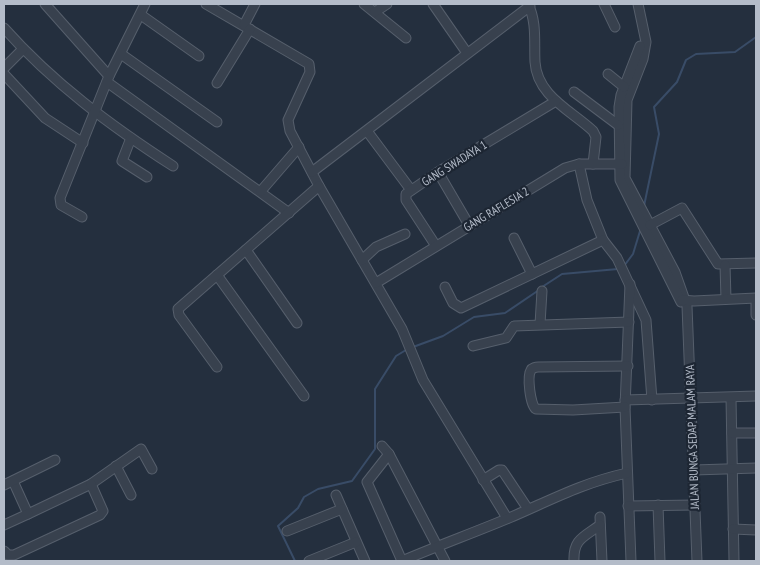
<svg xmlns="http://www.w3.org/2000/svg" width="760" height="565" font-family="'PT Sans Narrow',sans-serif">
	<rect width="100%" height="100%" fill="#242f3e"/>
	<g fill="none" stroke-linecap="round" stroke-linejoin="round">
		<g stroke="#394c67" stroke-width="2">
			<polyline points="644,206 659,134 654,107 677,82 686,60 696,54 735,52 756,37"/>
			<polyline points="624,266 633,254 640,231"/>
			<polyline points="542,287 562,274 618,269"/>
			<polyline points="413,347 443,336 474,317 505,313 539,290"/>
			<polyline points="295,561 278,526 298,508 304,497 318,489 352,481 375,449 375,389 396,356 406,350"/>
		</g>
		<g stroke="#565f6c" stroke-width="11">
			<g id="minor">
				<polyline points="45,4 109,76"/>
				<polyline points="206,4 309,64 310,72 288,120 290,131 319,186 402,329 423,380 507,518"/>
				<polyline points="364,4 406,38"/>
				<polyline points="433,4 467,53"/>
				<path d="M 528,4 C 537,22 534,42 535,62 C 537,96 572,111 593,131 L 596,137 L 593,164"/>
				<polyline points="604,4 615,27"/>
				<polyline points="638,4 646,42 643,59 627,100 625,178 675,272 687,306 697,561"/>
				<polyline points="375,12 387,4"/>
				<polyline points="141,15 199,56"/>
				<polyline points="244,25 255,4"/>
				<path d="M 4,28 C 53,83 111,126 173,166"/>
				<polyline points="640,46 621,95 619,107 620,180 681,302"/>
				<polyline points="121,54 217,122"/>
				<polyline points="4,68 23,49"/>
				<polyline points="4,74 45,118 83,143"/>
				<polyline points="608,74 624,87"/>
				<polyline points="107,82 289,213"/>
				<polyline points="217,83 250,29"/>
				<polyline points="574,92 618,125"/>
				<polyline points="367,131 411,190"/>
				<polyline points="131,138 122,161 147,177"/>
				<polyline points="579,164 587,200 603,240 617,258 646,320 652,400"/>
				<polyline points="312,172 530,6"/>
				<polyline points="438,172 469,225"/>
				<polyline points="261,191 299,147"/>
				<polyline points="82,217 61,205 60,198 109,76 145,4"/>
				<polyline points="650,225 682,208 718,264 756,263"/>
				<polyline points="514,238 532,274"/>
				<polyline points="436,246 406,200 406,194 438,172 556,101"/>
				<polyline points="246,250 297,323"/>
				<polyline points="362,260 376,247 405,234"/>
				<polyline points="725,265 726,299"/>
				<polyline points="217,275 304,396"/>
				<polyline points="376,283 565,168 579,164 622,164"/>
				<polyline points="630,284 625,407 631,561"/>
				<polyline points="445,287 453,303 461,308 603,240"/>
				<polyline points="756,299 756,315"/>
				<polyline points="682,300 694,301 756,298"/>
				<polyline points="540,324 542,291"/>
				<polyline points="473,346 506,338 514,326 629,322"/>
				<polyline points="217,367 179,315 178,309 319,186"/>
				<polyline points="731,398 734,561"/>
				<polyline points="625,400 756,396"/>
				<path d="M 625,407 L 573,410 L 536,409 C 530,405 527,376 531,370 C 532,368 536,367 538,367 L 628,366"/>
				<polyline points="732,433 756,433"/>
				<polyline points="382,446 389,454 445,561"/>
				<polyline points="389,454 367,482 402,561"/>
				<polyline points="116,466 131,495"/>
				<polyline points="694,470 756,468"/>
				<polyline points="483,480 499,470 502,470 528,509"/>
				<polyline points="13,481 28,514 91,484 141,449 152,469"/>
				<polyline points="4,485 55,460"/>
				<polyline points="336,495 365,561"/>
				<polyline points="658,505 660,561"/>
				<polyline points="628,506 695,505"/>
				<polyline points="600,517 602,561"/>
				<polyline points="4,525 28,514"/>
				<polyline points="733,529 756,530"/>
				<polyline points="287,531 342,509"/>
				<polyline points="4,551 8,555 14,555 100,515 103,511 91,484"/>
				<polyline points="309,561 356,542"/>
				<path d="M 402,561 C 437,546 473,533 509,518 C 551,500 582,483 627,473"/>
				<path d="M 574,561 C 573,539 584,537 600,525"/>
			</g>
		</g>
		<use href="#minor" stroke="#38414e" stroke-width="9"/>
	</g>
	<g text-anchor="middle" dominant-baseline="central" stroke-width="4.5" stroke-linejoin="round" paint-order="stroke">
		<g font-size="12" fill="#b4bcc9" stroke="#1d2633">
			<text transform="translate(454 163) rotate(-32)">GANG SWADAYA 1</text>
			<text transform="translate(496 209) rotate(-31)">GANG RAFLESIA 2</text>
			<text transform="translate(692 437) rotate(-92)">JALAN BUNGA SEDAP MALAM RAYA</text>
		</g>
	</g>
	<rect width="760" height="565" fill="none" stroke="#b4bcc9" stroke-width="10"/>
</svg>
